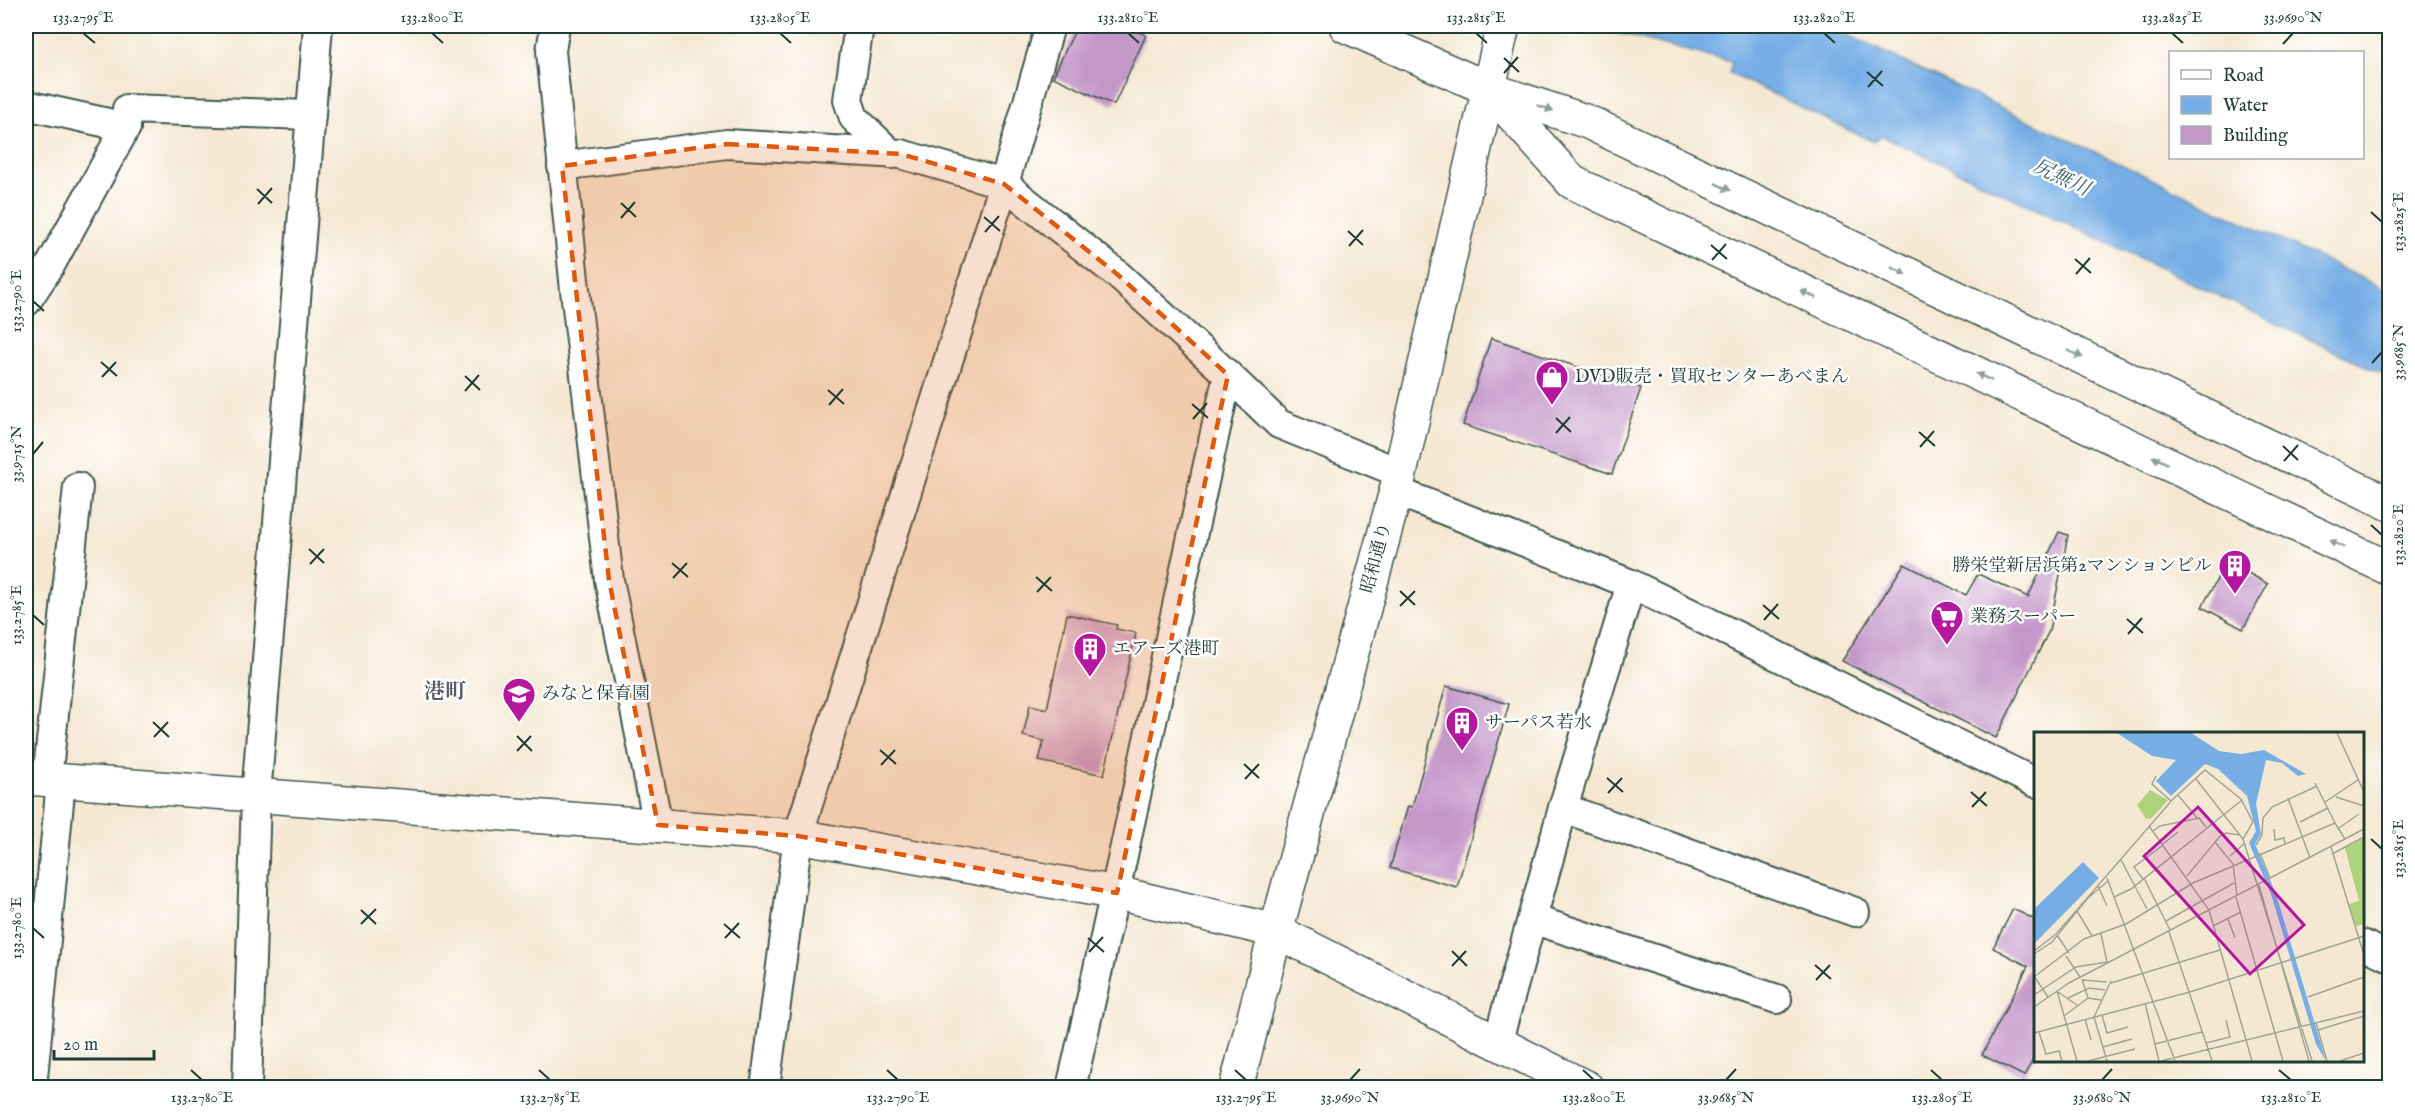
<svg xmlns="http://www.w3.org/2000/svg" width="2415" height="1113" font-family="'IM FELL English','Noto Serif JP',serif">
	<rect width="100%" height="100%" fill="#fff"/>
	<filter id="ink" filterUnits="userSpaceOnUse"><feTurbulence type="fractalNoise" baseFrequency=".0167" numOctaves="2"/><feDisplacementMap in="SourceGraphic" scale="12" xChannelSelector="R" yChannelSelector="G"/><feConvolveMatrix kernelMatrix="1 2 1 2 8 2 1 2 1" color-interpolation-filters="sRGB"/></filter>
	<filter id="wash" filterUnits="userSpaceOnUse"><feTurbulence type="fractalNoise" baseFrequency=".008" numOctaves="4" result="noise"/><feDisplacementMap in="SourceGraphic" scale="24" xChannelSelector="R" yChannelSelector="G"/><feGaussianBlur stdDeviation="1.35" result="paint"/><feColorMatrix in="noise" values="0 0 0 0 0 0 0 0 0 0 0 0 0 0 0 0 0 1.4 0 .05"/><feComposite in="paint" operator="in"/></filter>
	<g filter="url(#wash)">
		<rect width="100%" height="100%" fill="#f5e8d3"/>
		<polygon fill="#76aee5" stroke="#4a768c" stroke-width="1.5" points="1590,26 1829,26 2389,291 2389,377 1881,135 1874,142 1729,73 1732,62"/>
		<g id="blocks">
			<g fill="#c497c9">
				<polygon points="1077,26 1124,26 1146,35 1114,105 1053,77"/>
				<polygon points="1491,338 1641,388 1612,474 1463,425"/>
				<polygon points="2059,532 2068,535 2049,631 1996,738 1842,661 1904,564 1966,595 1978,574 2028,597"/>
				<polygon points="2227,561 2268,584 2243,629 2202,607"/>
				<polygon points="1067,614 1117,625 1116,629 1136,633 1104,775 1039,761 1044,741 1023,736 1030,705 1047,709"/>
				<polygon points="1446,686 1509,704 1457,887 1390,868 1408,806 1412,807"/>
				<polygon points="2013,909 2036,920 2036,1054 2024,1076 1982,1055 2028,966 1993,948"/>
			</g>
		</g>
	</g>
	<g filter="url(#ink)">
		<use href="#blocks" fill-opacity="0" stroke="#3f574c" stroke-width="1.5"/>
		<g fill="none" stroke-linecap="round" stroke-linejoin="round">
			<g stroke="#3f574c" stroke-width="32">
				<g id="street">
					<polyline points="555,26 551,51 575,290 609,580 658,825"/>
					<polyline points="859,26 848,100 854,118 891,154"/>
					<polyline points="26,105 126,127"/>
					<polyline points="562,166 727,144 901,154 1004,184 1117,274 1228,375 1279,424 1400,473"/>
					<polyline points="26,302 51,264 126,127 127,109 311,115"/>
					<polyline points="1396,491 1631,584 2036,783"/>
					<polyline points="47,780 78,487"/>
					<polyline points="1563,808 1855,912"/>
					<polyline points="1532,919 1777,999"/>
					<polyline points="2362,944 2390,957"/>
					<polyline points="1497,1044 1563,808 1631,584"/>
					<polyline points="32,1088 61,781"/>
					<polyline points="247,1088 256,796 318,26"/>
					<polyline points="765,1088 798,836 1004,184 1050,26"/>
					<path d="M 1071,1088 C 1126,851 1174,612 1228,375"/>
				</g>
			</g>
			<g stroke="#3f574c" stroke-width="36">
				<g id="secondary">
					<polyline points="1346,26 1489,89 1588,122 2390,504"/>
					<polyline points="1490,90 1572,182 2390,569"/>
					<polyline points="26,778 798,836 1117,893 1276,931 1587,1088"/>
					<polyline points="1236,1088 1276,931 1396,491 1503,26"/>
				</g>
			</g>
			<use href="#street" stroke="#fff" stroke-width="28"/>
			<use href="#secondary" stroke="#fff" stroke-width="33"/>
		</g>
		<defs><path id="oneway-solid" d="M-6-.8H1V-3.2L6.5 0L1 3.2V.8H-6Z" transform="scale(1.5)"/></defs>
		<g fill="#8f9e9a">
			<use href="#oneway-solid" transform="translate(1545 108) rotate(19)"/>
			<use href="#oneway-solid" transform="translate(1723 187) rotate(25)"/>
			<use href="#oneway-solid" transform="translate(1899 271) rotate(25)"/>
			<use href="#oneway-solid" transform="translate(1808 294) rotate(-155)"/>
			<use href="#oneway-solid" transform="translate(2075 354) rotate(25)"/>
			<use href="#oneway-solid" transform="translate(1984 377) rotate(-155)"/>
			<use href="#oneway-solid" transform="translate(2160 460) rotate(-155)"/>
			<use href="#oneway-solid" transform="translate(2337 544) rotate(-155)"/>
		</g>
	</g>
	<path fill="#de580e" fill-opacity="0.2" stroke="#de580e" stroke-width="4.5" stroke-dasharray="12 8" stroke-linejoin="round" d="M 727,144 L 901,154 L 1004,184 L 1117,274 L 1228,375 L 1117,893 L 798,836 L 658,825 L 609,580 L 562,166 Z"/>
	<path fill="none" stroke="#1f3d34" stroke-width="2" d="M 83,33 L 95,43M 432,33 L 443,43M 780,33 L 791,43M 1128,33 L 1139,43M 1476,33 L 1487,43M 1824,33 L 1835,43M 2172,33 L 2183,43M 2283,44 L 2293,33M 1504,58 L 1519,72M 1867,72 L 1883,86M 1504,73 L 1518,57M 1868,87 L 1882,71M 257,189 L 272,203M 621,203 L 636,217M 258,204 L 272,188M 2371,212 L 2382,222M 984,217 L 1000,231M 621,218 L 635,202M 1348,231 L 1363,245M 985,232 L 999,216M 1711,245 L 1727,259M 1349,246 L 1363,230M 2075,259 L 2091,273M 1712,260 L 1726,244M 2076,274 L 2090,258M 33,301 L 44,311M 101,362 L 117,376M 2372,363 L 2382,352M 465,376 L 480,390M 102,377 L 116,362M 828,390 L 844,404M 465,391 L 479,375M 1192,404 L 1208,418M 829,405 L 843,389M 1556,418 L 1571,432M 1193,419 L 1207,403M 1919,432 L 1935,446M 1556,433 L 1570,417M 2283,446 L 2298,460M 1920,447 L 1934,431M 33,454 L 43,442M 2284,461 L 2298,445M 2371,525 L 2382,535M 309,549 L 324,563M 672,563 L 688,577M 310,564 L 324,549M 1036,577 L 1052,591M 673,578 L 687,563M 1400,591 L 1415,605M 1037,592 L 1051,577M 1763,605 L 1779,619M 1400,606 L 1415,591M 33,615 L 44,625M 2127,619 L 2143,633M 1764,620 L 1778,604M 2128,634 L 2142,618M 153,722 L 169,737M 517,736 L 532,751M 154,737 L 168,722M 880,750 L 896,764M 517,751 L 531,736M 1244,764 L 1259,778M 881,765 L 895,750M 1607,778 L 1623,792M 1245,779 L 1259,764M 1971,792 L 1987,806M 1608,793 L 1622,778M 1972,807 L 1986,792M 2371,839 L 2382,849M 361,910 L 376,924M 361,924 L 376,909M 724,924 L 740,938M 33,928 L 44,938M 725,938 L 739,923M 1088,938 L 1104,952M 1452,951 L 1467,966M 1089,952 L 1103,937M 1815,965 L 1831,979M 1452,966 L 1466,951M 1816,980 L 1830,965M 191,1070 L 202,1080M 539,1070 L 550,1080M 887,1070 L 898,1080M 1235,1070 L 1246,1080M 1583,1070 L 1594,1080M 1931,1070 L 1942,1080M 2279,1070 L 2291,1080M 1350,1080 L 1360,1069M 1726,1080 L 1736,1069M 2102,1080 L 2112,1069"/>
	<defs>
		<g id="shop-pin" transform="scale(1.725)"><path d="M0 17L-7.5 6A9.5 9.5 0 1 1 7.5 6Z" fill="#b5179e" stroke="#fff"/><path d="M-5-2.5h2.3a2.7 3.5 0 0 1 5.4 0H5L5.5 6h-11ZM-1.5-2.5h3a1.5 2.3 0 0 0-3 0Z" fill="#fff"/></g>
		<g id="building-pin" transform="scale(1.725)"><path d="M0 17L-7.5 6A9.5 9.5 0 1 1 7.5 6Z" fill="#b5179e" stroke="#fff"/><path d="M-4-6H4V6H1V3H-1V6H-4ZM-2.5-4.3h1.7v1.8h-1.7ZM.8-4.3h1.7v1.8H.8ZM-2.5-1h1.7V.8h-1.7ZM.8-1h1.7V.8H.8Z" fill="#fff"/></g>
		<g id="supermarket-pin" transform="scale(1.725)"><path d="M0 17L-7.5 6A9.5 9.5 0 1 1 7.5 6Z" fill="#b5179e" stroke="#fff"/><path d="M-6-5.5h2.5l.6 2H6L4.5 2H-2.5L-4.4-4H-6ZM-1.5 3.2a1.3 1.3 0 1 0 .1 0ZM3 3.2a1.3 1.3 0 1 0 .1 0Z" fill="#fff"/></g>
		<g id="school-pin" transform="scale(1.725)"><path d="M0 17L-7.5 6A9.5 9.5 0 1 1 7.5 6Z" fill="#b5179e" stroke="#fff"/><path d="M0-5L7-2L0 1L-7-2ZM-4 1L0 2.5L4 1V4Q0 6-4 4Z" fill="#fff"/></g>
	</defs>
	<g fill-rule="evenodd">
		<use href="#shop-pin" x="1552" y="377"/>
		<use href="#building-pin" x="2235" y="566"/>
		<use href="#supermarket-pin" x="1947" y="617"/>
		<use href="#building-pin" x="1090" y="649"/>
		<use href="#school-pin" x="519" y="694"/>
		<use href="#building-pin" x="1462" y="723"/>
	</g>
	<g text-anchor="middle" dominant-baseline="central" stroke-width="5" stroke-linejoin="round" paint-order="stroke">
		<g font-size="18" fill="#1f3d34" stroke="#fff" text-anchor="start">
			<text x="1575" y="377">DVD販売・買取センターあべまん</text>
			<text x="2212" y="566" text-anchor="end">勝栄堂新居浜第2マンションビル</text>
			<text x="1970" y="617">業務スーパー</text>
			<text x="1113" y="649">エアーズ港町</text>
			<text x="542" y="694">みなと保育園</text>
			<text x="1485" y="723">サーパス若水</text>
		</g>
		<g font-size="18" fill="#1f3d34" stroke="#fff">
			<text transform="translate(1377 558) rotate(-75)">昭和通り</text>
		</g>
		<g font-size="20" font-style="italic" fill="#395f69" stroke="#fff">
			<text transform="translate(2061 178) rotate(25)">尻無川</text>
		</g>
		<g font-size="21" font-weight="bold" fill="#595c68" stroke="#fff">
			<text x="445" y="692">港町</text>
		</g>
	</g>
	<g transform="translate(2034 732)">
		<rect width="330" height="330" fill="#f5e8d3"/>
		<path d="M 116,58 L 134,68 L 118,86 L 112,87 L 103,73 ZM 330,106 L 330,192 L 322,194 L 315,172 L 325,169 L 311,116 Z" fill="#aed37c"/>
		<path d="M 83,1 L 157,1 L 185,19 L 207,22 L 230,18 L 272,42 L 264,44 L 248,31 L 232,28 L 222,72 L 227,102 L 221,112 L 242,162 L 292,329 L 282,312 L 237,162 L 215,111 L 222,99 L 213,64 L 184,37 L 171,32 L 137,64 L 122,49 L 142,28 L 118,24 ZM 49,130 L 65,146 L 0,212 L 0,177 Z" fill="#76aee5"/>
		<path fill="none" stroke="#9fa493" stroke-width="1.5" d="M 303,1 L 330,60M 122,44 L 118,52 L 137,69M 162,47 L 209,107 L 278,329M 144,63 L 164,87M 302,65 L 330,74M 254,66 L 276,126M 208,69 L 219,90 L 209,107M 291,70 L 324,48M 266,90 L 294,76M 301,91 L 311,107M 115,94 L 175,178 L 218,329M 305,96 L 325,82M 240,97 L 241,108 L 250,106 L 251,112M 119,99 L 126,94 L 165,86 L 172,95M 181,110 L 199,132 L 203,164M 129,112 L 144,100M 222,113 L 228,103 L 229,86 L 238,75 L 283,54M 297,115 L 330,223M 226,121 L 236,146M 298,122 L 330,105M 196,124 L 211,111M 87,128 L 113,177M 153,144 L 186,104 L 192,101 L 206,103M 73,146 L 141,329M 110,146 L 136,198M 109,147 L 100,135 L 129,113M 225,153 L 275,329M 64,154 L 73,174M 202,165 L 249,329M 43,179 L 58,204M 194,187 L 201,206M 132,189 L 200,151M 92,192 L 159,151 L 301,91 L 281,51M 179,194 L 207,180M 135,200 L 178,329M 67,202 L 73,230M 23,203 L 35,221M 0,219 L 22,202 L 139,67 L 171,38 L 208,68 L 97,157 L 80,165M 0,222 L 18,210 L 54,166 L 74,149M 32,224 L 46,245M 0,244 L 14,265M 0,245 L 50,207 L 92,192M 48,247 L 54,266M 49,248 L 73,250M 77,251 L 186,218M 23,259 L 43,329M 24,260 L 43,273M 0,263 L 42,235 L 73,230M 274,265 L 330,245M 34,266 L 55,256 L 71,258M 111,271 L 125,329M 0,275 L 35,251 L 330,97M 68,283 L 73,301 L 94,295M 30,284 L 54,266 L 67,268M 51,287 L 57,308M 282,291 L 293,329M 284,298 L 330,284M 5,300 L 12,322 L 25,319 L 28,329M 0,301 L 156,260 L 330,204M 172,311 L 196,305 L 192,288M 121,312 L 168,300M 69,315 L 98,307M 54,329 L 101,317M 73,329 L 60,285 L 77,249M 127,329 L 330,279M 306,329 L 330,321"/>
		<path fill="#b5179e" fill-opacity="0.15" stroke="#b5179e" stroke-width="3" d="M 164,75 L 270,193 L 216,242 L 110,124 Z"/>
		<rect width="330" height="330" fill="none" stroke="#1f3d34" stroke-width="3"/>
	</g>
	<rect width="2415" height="1113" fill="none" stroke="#fff" stroke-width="66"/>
	<rect x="2169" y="51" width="195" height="108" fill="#ffffff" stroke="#a5b1ae" stroke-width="1.5"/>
	<rect x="2181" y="70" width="30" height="9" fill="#ffffff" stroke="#a5b1ae" stroke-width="1.5"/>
	<text x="2223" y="81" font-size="18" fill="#1f3d34">Road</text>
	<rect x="2181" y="96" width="30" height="18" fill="#76aee5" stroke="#a5b1ae" stroke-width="1.5"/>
	<text x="2223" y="111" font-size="18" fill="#1f3d34">Water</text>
	<rect x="2181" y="126" width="30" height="18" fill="#c497c9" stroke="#a5b1ae" stroke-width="1.5"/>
	<text x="2223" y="141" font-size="18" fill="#1f3d34">Building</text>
	<path d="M54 1050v9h100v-9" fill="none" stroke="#1f3d34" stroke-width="3"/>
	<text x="63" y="1050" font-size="18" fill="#1f3d34" stroke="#ffffff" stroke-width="4.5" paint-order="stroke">20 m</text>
	<rect x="33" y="33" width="2349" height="1047" fill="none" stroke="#1f3d34" stroke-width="2"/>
	<g font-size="15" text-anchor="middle" fill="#1f3d34">
		<text x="83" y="22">133.2795°E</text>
		<text x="432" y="22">133.2800°E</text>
		<text x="780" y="22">133.2805°E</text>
		<text x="1128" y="22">133.2810°E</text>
		<text x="1476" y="22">133.2815°E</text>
		<text x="1824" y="22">133.2820°E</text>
		<text x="2172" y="22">133.2825°E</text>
		<text x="2293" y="22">33.9690°N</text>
		<text transform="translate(2398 222) rotate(-90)" y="5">133.2825°E</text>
		<text transform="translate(16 301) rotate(-90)" y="5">133.2790°E</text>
		<text transform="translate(2398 352) rotate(-90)" y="5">33.9685°N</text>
		<text transform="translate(16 454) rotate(-90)" y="5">33.9715°N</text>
		<text transform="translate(2398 535) rotate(-90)" y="5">133.2820°E</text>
		<text transform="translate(16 615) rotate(-90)" y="5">133.2785°E</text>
		<text transform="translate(2398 849) rotate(-90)" y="5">133.2815°E</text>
		<text transform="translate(16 928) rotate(-90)" y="5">133.2780°E</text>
		<text x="202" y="1102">133.2780°E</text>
		<text x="550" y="1102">133.2785°E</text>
		<text x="898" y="1102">133.2790°E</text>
		<text x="1246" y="1102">133.2795°E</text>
		<text x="1350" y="1102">33.9690°N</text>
		<text x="1594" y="1102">133.2800°E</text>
		<text x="1726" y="1102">33.9685°N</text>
		<text x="1942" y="1102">133.2805°E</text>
		<text x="2102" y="1102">33.9680°N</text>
		<text x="2291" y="1102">133.2810°E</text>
	</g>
</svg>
